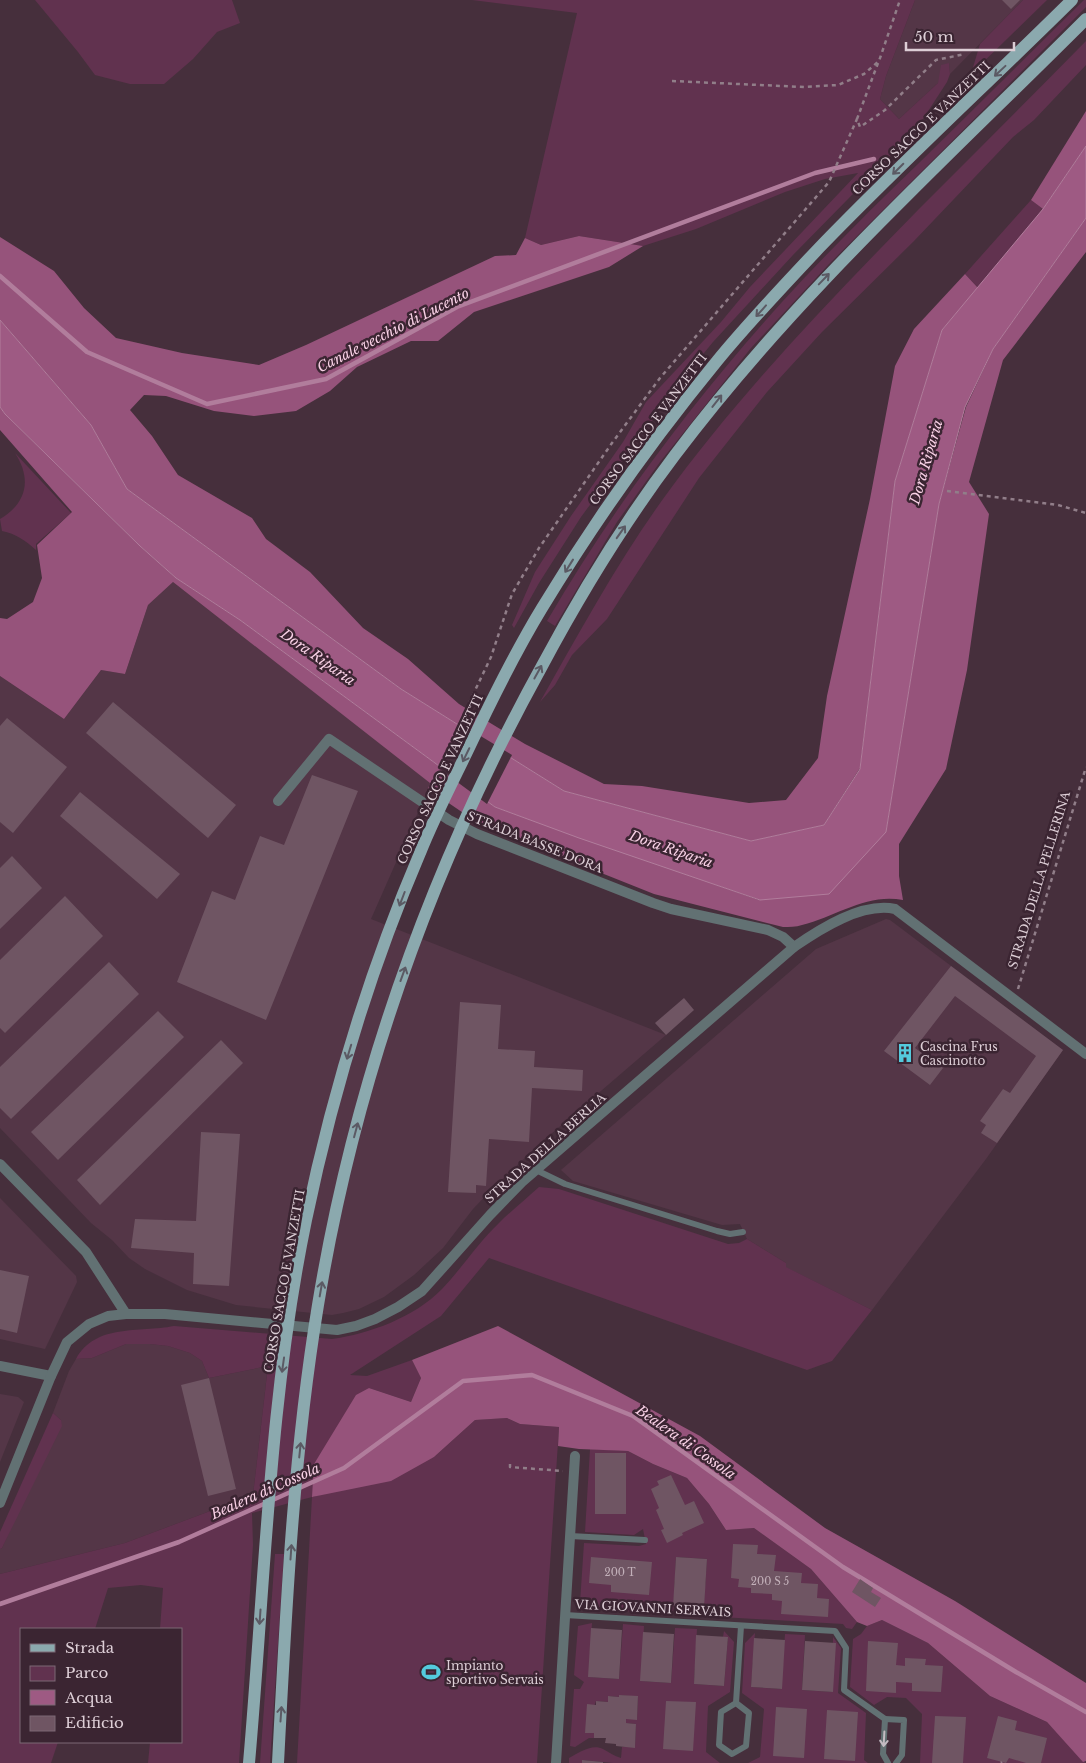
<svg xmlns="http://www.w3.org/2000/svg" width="1086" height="1763" font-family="'Libre Baskerville',serif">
	<rect width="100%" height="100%" fill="#462f3c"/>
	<g fill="#543647">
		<polygon points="915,0 1023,0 950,74 949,64 938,83 899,119 880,99 886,76"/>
		<polygon points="173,582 431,783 371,919 666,1035 544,1140 495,1186 473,1209 443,1248 414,1275 384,1297 359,1309 343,1313 332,1315 236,1305 187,1290 145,1269 129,1258 112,1240 91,1223 0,1128 0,676 64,719 101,670 125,674 148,605"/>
		<polygon points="886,919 890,920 1063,1050 986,1159 872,1310 785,1267 786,1263 747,1239 740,1224 722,1225 573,1181 561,1170 816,949"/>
		<polygon points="0,1198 76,1276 77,1282 45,1349 0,1339"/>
		<polygon points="126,1344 150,1344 168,1346 190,1353 202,1361 209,1378 268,1366 253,1495 125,1543 0,1574 0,1549 2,1548 61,1420 53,1413 69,1371 76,1359 92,1358"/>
		<polygon points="0,1394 18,1397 24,1402 0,1462"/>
	</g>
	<g fill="#61324f">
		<polygon points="35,0 232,0 240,23 217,32 193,59 164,84 130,84 95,75 78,52"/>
		<polygon points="472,0 915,0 886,76 880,99 899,119 938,83 941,65 949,63 950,74 947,82 923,119 910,131 904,142 793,255 713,342 686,375 581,517 539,583 514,628 512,625 535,572 571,516 623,442 646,402 721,322 750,287 858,173 825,179 785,192 696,229 643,246 579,236 541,245 525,238 577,13"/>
		<polygon points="1023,0 1047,0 971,74 980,44"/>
		<path d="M 1084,0 L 1086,0 L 1086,7 L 829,264 L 751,348 L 660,462 L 617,522 L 555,626 L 547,621 C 614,506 693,401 782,302 C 826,254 872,208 919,163 C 974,109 1029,54 1084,0 Z"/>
		<path d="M 1086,41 L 1086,65 L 1034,120 L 1013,137 L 914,241 L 822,332 L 767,392 L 699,478 L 607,619 L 572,655 L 555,685 L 540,702 C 579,633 617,563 663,499 C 739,394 828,302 918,210 C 974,154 1030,98 1086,41 Z"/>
		<polygon points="1031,200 1043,209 978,288 965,274"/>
		<path d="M 15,453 L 71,513 L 36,544 L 36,550 C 25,540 16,534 2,531 L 0,519 C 27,503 32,479 15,453 Z"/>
		<path d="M 539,1187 L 559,1189 L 728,1244 L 739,1243 L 747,1239 L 786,1263 L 786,1267 L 872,1310 L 832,1361 L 807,1370 L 489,1258 L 441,1316 L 350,1375 L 367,1376 L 412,1360 L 421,1378 L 411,1402 L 369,1388 L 314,1464 L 313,1497 L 434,1457 L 475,1420 L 507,1418 L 520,1424 L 559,1427 L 537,1763 L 297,1763 L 312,1497 L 252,1513 L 253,1545 L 239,1763 L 148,1763 L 150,1742 L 181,1742 L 181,1629 L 160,1629 L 163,1588 L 141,1585 L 108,1588 L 95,1629 L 21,1629 L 21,1742 L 58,1742 L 51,1763 L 0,1763 L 0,1574 L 125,1543 L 253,1495 L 268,1366 L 209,1378 L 202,1361 L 190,1353 L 168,1346 L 150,1344 L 126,1344 L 92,1358 L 76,1359 C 96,1323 139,1333 174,1326 L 332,1339 C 369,1334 415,1317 442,1289 C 462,1268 478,1243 499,1223 C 512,1210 526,1199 539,1187 Z"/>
		<polygon points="53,1413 61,1420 62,1426 2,1548 0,1549 0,1532"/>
		<polygon points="590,1449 628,1451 653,1464 687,1478 709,1504 726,1530 754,1528 811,1569 857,1622 852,1629 846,1628 843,1624 703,1616 707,1559 676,1557 673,1614 591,1609 580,1603 584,1543 639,1546 646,1544 643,1529 634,1535 585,1532"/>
		<polygon points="275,1554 284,1554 270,1763 260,1763"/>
		<polygon points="882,1620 928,1643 990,1696 1047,1722 1086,1763 920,1763 922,1714 906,1698 887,1697 874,1705 850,1687 853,1639 861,1634 867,1626"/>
		<path d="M 592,1623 L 589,1677 L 619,1679 L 623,1624 L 644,1626 L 641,1681 L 671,1683 L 675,1628 L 697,1629 L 694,1684 L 724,1686 L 728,1637 L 723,1637 L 724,1631 L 734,1642 L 730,1692 L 708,1706 L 706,1752 L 720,1763 L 613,1763 L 583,1760 L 582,1763 L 569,1763 L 569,1758 C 578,1753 592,1743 603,1749 C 609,1752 614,1756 621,1758 L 622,1747 L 635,1747 L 636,1724 L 626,1723 L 626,1719 L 637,1719 L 638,1697 L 619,1695 L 619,1697 L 609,1696 L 608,1702 L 596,1701 L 585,1733 L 594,1733 L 594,1738 L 589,1738 L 575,1747 L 570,1746 L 574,1689 L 580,1689 L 584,1682 L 574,1675 L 578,1626 Z"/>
		<polygon points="755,1633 751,1687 781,1689 785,1634 805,1635 802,1690 833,1692 833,1637 841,1648 838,1693 866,1713 864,1760 868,1763 748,1763 760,1757 764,1709 742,1693 745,1643"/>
	</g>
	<g fill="#96537b">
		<polygon points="1086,111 1086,146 1043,209 1031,200"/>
		<path d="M 1086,218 L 1086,252 L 1003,360 L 969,482 L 989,514 L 967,670 L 946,769 L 899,844 L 899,876 L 903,900 C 867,893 837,916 802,925 C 796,927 789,927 783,927 L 654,894 L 481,825 L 428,789 L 430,783 L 173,582 L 148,605 L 125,674 L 101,670 L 64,719 L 0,676 L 0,618 L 7,619 L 33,602 L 42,578 L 37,545 L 72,512 L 0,430 L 0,407 L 5,414 L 140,546 L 176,578 L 240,620 L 495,807 L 759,900 L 886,832 L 939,504 L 966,407 L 993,349 Z"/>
		<polygon points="579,236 643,246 609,267 474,312 438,341 411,341 357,367 330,391 296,411 254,416 214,411 166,396 144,395 130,410 152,436 178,475 252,518 266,539 310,572 363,628 408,659 459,704 525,744 604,784 642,786 749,803 786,800 818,758 827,696 870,499 895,366 914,329 965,274 978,288 942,330 895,481 860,768 824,825 751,841 564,791 401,689 127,489 91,425 0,320 0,237 54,271 84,308 116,338 182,353 259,365 306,345 495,256 516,255 525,238 541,245"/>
		<polygon points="498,1326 700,1436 825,1528 955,1601 1086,1683 1086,1761 1083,1762 1047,1722 990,1696 928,1643 882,1620 867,1626 857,1622 811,1569 754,1528 726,1530 709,1504 687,1478 653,1464 628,1451 579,1449 558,1446 559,1427 520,1424 507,1418 475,1420 434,1457 391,1481 312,1497 314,1464 356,1395 369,1388 411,1402 421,1378 412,1360"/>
	</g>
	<polygon fill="#9e5a83" stroke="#b17d9c" points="1086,146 1086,218 993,349 965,407 939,504 886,832 829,894 760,900 579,838 495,807 240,620 176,578 140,546 5,414 0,407 0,320 91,425 127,489 401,689 564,791 751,841 824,825 860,769 895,481 942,330 1043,209"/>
	<polygon fill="#462f3c" points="464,726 512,755 487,804 441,770"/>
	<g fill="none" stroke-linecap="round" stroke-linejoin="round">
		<g stroke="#b17d9c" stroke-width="4.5">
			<polyline points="0,276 87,352 207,404 326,379 457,307 815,173 874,159"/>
			<polyline points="0,1604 179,1542 344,1468 463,1381 532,1375 633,1416 843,1567 1016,1672 1086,1712"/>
		</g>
	</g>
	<g fill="#6f5563">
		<polygon points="1002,0 1020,0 1011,9"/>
		<polygon points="113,702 236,805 208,838 86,733"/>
		<polygon points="7,718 67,767 13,833 0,822 0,726"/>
		<polygon points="312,775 358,791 266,1020 177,982 212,891 235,900 260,836 284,845"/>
		<polygon points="80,792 180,874 157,899 60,816"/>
		<polygon points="12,856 42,888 0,929 0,868"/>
		<polygon points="65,896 103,936 5,1033 0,1028 0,960"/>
		<polygon points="109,962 139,994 11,1119 0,1108 0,1067"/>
		<polygon points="951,966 1063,1050 997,1143 981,1133 986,1125 980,1121 1003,1089 1010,1093 1036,1056 955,996 915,1048 943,1068 930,1085 884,1051"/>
		<polygon points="684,998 694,1010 666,1035 655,1023"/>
		<polygon points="460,1002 501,1005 498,1049 535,1051 534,1067 583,1070 582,1091 532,1088 529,1142 489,1139 486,1186 476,1185 476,1193 448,1192"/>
		<polygon points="158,1011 184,1037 58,1160 31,1132"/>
		<polygon points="221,1040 243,1063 100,1205 77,1180"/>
		<polygon points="201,1132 240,1134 229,1286 193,1284 194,1253 131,1248 135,1219 196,1221"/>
		<polygon points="0,1270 29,1276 17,1333 0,1329"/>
		<polygon points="209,1378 236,1489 208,1496 181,1385"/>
		<rect x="595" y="1453" width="31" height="61"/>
		<polygon points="671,1475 685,1505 694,1501 704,1523 682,1533 683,1535 667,1543 661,1530 664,1529 656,1510 659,1508 651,1489 659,1485 657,1481"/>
		<polygon points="733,1544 758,1545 757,1554 776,1555 774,1571 802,1573 801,1583 818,1584 817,1598 829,1599 828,1617 781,1614 782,1601 772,1600 772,1594 751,1593 751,1588 738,1587 739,1579 731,1578"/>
		<polygon points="591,1557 652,1562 649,1595 611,1592 611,1585 589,1583"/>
		<polygon points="676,1557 707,1559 704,1608 673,1606"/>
		<polygon points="860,1579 873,1588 871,1592 881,1598 875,1607 852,1592"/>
		<polygon points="591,1628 622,1630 619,1679 588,1677"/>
		<polygon points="643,1632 674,1634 671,1683 640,1681"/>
		<polygon points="696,1635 728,1637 724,1686 694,1684"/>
		<polygon points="754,1638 785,1640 782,1689 751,1687"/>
		<polygon points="805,1641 836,1643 833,1692 802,1690"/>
		<polygon points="868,1641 898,1643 896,1665 905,1666 905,1658 926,1659 925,1665 943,1666 941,1692 912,1691 912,1683 896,1682 896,1693 866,1691"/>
		<polygon points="619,1695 638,1696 637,1720 626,1719 626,1723 636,1724 635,1748 616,1746 616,1744 605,1743 606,1738 594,1738 594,1733 585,1733 587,1704 596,1705 596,1701 608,1702 608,1696 619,1697"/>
		<polygon points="666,1701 696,1702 693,1751 663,1749"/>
		<polygon points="776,1707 807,1709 804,1758 773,1756"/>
		<polygon points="827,1710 858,1712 855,1761 824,1759"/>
		<polygon points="935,1716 966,1717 963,1763 932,1763"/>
		<polygon points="998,1716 1017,1721 1015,1730 1047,1738 1041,1763 1026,1763 1009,1758 1006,1763 987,1758"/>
		<polygon points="582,1760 603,1762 603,1763 582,1763"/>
	</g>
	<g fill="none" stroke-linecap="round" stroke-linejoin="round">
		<g stroke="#917e89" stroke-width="2.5" stroke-dasharray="4 4" stroke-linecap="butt">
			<polyline points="878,63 857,119 860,127 885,110 936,60 965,54"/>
			<polyline points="672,81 804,87 838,85 864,74 879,61 900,0"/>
			<polyline points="947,491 1058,505 1086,513"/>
			<polyline points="469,703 491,657 512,594 539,548 612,443 660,378 829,182 857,119"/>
			<polyline points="1018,989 1086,767"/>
			<polyline points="510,1464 510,1467 563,1471"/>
			<polyline points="1001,1763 1002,1762"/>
		</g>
		<g stroke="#627173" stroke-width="6">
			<polyline points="536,1170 565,1184 717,1231 730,1234 743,1232"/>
			<polyline points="570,1536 645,1540"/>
			<polyline points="565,1615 835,1631 846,1648 844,1690 885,1719"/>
			<polygon points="736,1703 749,1713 746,1746 732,1754 719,1745 721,1712"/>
			<polyline points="736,1703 741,1626"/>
			<polyline points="888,1763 883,1754 885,1719 904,1720 902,1755 896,1763"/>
		</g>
		<g stroke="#627173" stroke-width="10">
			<polyline points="278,801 329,739 449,820 477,834 653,903 671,909 768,930 783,937 794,947"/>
			<polyline points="0,1164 86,1252 126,1314"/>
			<polyline points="0,1366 51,1376"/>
			<path d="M 0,1503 L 51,1376 L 67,1342 L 89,1324 L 108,1316 L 126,1314 L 165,1314 L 337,1330 L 356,1326 L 375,1319 L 398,1307 L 422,1291 L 490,1215 L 522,1182 L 794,947 C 820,929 862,902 895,909 L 1086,1054"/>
			<polyline points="556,1763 575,1456"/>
		</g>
		<g stroke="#8ba9ae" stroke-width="12">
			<path d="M 249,1763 C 265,1582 269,1398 306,1220 C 332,1095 370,970 420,853 C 434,818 451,785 467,752 C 490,703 514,654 542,608 C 594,522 653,439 717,361 C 749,322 784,285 819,248 C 901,163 988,83 1072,0"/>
			<path d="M 278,1763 C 286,1610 293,1456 318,1305 C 355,1080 432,865 542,666 C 581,593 625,521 675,455 C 795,295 945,160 1086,19"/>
		</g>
	</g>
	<defs><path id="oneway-shaft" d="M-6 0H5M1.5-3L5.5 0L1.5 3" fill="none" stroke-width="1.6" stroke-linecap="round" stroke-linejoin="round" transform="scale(1.25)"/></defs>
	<g stroke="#5b5a64">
		<use href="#oneway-shaft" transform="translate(1000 71) rotate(137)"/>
		<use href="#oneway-shaft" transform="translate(898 169) rotate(135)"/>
		<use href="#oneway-shaft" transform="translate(824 279) rotate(-46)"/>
		<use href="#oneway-shaft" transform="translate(761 311) rotate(132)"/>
		<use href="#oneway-shaft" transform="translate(717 401) rotate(-52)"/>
		<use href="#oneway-shaft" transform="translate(621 532) rotate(-55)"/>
		<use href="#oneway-shaft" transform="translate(569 566) rotate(122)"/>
		<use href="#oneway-shaft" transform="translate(538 672) rotate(-61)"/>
		<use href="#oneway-shaft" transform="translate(466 755) rotate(116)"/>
		<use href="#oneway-shaft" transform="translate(402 899) rotate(111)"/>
		<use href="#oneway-shaft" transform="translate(403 974) rotate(-70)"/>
		<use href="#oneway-shaft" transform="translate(349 1052) rotate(107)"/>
		<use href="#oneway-shaft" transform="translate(356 1130) rotate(-75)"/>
		<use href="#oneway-shaft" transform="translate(321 1289) rotate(-80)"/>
		<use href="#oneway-shaft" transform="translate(283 1365) rotate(98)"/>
		<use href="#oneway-shaft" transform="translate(300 1450) rotate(-84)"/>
		<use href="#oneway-shaft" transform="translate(291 1552) rotate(-86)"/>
		<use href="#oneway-shaft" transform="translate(260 1617) rotate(94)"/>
		<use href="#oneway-shaft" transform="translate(281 1714) rotate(-86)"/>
	</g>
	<use stroke="#c4bbc2" href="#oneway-shaft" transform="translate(884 1739) rotate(93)"/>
	<defs>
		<g id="building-bare" transform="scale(1.5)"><path d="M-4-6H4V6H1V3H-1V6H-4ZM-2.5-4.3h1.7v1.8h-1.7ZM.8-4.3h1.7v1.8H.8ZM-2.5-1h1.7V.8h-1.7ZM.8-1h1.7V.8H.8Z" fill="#54cadd" stroke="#3b2532" stroke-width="2.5" paint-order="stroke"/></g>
		<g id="stadium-bare" transform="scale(1.5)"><path d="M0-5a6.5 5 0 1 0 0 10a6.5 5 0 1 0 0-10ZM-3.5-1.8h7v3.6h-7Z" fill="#54cadd" stroke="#3b2532" stroke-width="2.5" paint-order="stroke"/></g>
	</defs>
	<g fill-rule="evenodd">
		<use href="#building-bare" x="905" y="1053"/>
		<use href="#stadium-bare" x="431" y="1672"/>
	</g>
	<g text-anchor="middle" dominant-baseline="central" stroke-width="5" stroke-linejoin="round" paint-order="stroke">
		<g font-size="10" fill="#c2b0b9">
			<text x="620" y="1572">200 T</text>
			<text x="770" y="1581">200 S 5</text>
		</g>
		<g font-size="12" fill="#ddced6" stroke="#3b2532">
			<text transform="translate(921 128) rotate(-44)">CORSO SACCO E VANZETTI</text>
			<text transform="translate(648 429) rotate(-53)">CORSO SACCO E VANZETTI</text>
			<text transform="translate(440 779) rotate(-65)">CORSO SACCO E VANZETTI</text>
			<text transform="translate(535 842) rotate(22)">STRADA BASSE DORA</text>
			<text transform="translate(1039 880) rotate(-73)">STRADA DELLA PELLERINA</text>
			<text transform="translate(545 1148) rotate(-42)">STRADA DELLA BERLIA</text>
			<text transform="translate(284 1281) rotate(-80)">CORSO SACCO E VANZETTI</text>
			<text transform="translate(653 1608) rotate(3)">VIA GIOVANNI SERVAIS</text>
		</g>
		<g font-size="12" fill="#ddced6" stroke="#3b2532" text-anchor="start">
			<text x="920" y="1046">Cascina Frus<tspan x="920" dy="14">Cascinotto</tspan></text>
			<text x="446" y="1665">Impianto<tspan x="446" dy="14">sportivo Servais</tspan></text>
		</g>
		<g font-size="14" font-style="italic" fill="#f9d1e6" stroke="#3b2532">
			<text transform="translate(393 330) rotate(-27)">Canale vecchio di Lucento</text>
			<text transform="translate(926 462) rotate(-74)">Dora Riparia</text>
			<text transform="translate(318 657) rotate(35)">Dora Riparia</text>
			<text transform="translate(671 849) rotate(19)">Dora Riparia</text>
			<text transform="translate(686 1442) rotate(35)">Bealera di Cossola</text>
			<text transform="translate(265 1491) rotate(-24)">Bealera di Cossola</text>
		</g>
	</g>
	<rect x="20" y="1628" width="162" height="115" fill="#3b2532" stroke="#7c6974"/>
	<rect x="30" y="1644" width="25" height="8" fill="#8ba9ae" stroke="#7c6974"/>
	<text x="65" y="1653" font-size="15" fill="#ddced6">Strada</text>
	<rect x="30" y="1666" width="25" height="15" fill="#61324f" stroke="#7c6974"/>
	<text x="65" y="1678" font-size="15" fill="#ddced6">Parco</text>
	<rect x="30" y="1690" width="25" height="15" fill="#9e5a83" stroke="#7c6974"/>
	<text x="65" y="1703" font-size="15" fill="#ddced6">Acqua</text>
	<rect x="30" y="1716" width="25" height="15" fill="#6f5563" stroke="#7c6974"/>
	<text x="65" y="1728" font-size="15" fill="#ddced6">Edificio</text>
	<path d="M906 42v8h108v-8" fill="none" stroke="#ddced6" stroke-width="2.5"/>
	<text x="914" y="42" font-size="15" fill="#ddced6" stroke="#3b2532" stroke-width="4" paint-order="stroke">50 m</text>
</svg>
